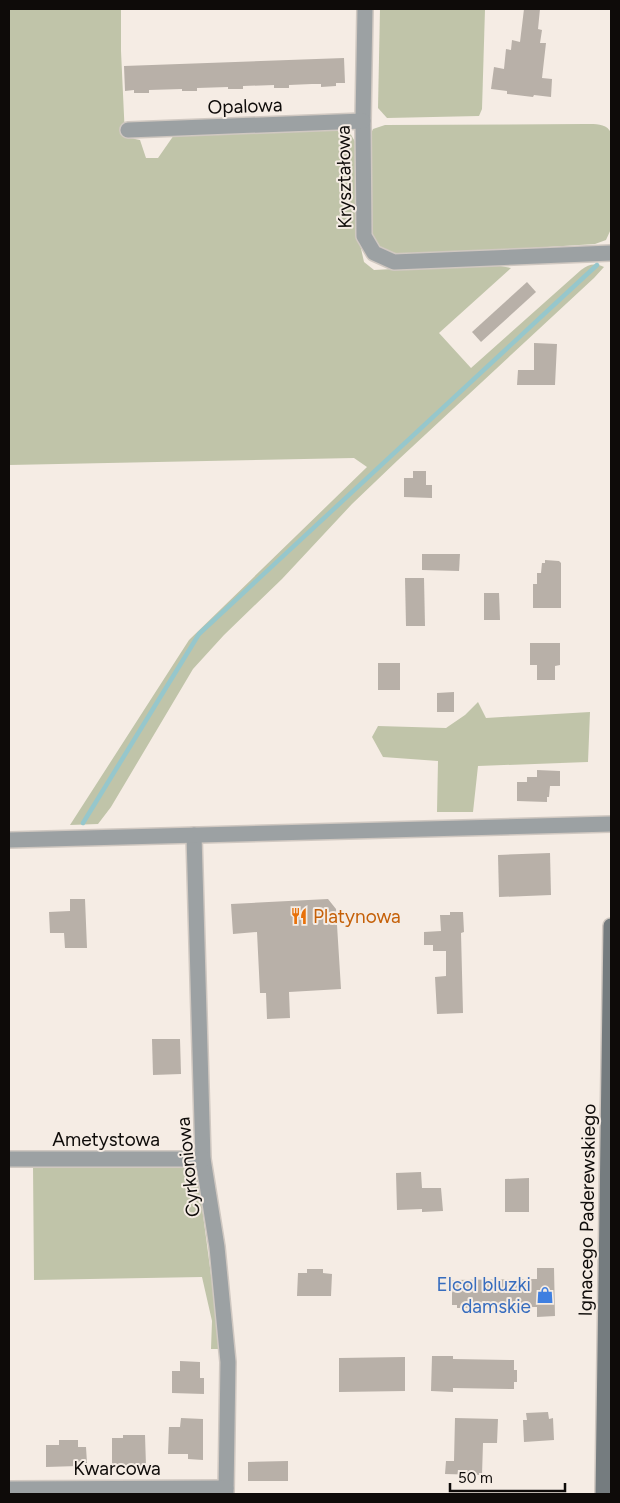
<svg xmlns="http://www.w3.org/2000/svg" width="620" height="1503" font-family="Figtree,sans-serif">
	<rect width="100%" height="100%" fill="#f5ece4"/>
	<g fill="#c0c4a9">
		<path d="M 9,9 L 121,9 L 121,51 L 125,137 L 140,140 L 146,158 L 158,158 L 174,135 L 337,127 L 350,133 L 357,145 L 357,201 L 360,244 L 364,262 L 374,270 L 489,264 L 511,268 L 439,333 L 471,368 L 581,270 C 590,264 594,263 604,267 L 594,278 L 398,460 L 352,504 L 282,579 L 224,635 L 193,669 L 111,807 L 98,824 L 70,825 L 189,640 L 367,467 L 354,458 L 9,465 Z"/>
		<polygon points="380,9 485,9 482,109 479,116 387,118 378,108"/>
		<path d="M 585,124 C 595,124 607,123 611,133 L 611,229 L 606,240 L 595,244 L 406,256 C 389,255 383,251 372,239 L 370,136 L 373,129 L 385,125 Z"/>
		<polygon points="478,702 486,718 590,712 588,762 478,766 473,812 437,812 438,761 383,757 372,737 378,726 446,728 465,715"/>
		<polygon points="33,1166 182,1166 191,1170 198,1177 211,1275 220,1328 219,1349 211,1349 212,1321 202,1277 34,1280"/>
	</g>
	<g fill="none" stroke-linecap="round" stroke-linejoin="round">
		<polyline stroke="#96c7cc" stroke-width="4.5" points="83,823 199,634 597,265"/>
	</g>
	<g fill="#b8b0a8">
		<polygon points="524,9 540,9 538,29 542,30 540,43 546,43 542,78 552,79 551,97 534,95 533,97 507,94 507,91 491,89 494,67 504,69 506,49 511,50 512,40 520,42"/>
		<polygon points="344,58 345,83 336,83 336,86 321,87 321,84 312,84 289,85 289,88 274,88 274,85 243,86 243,89 228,89 228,87 197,88 197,91 182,91 182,89 149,90 149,93 134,93 134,90 125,91 124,66"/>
		<polygon points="527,282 536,292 481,342 472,332"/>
		<polygon points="534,343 557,344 555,385 517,385 518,370 534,370"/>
		<polygon points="413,471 426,471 426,485 432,485 432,498 404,497 404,478 413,478"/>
		<polygon points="422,554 460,554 459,571 422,570"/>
		<polygon points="545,560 559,561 561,563 561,608 533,608 533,584 537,584 537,573 541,573 542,563 545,563"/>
		<polygon points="405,578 424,578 425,626 406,626"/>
		<polygon points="484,593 499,593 500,620 484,620"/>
		<polygon points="530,643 560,643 560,665 555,666 555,680 537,680 537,665 530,665"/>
		<rect x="378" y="663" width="22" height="27"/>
		<polygon points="454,692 454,712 437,712 437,693"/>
		<polygon points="537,770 560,771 560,786 550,786 549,797 547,797 547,802 517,801 517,782 527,782 527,777 537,777"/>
		<polygon points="550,853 551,895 499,897 498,855"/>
		<polygon points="70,899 85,899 87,948 65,948 64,933 50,933 49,912 70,911"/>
		<polygon points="328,899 336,909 341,989 289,992 290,1018 267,1019 266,993 260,993 257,932 233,934 231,904"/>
		<polygon points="450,912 463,912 464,932 461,933 463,1013 437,1014 435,977 446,976 446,951 433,951 433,945 424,945 424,932 441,931 440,915 450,915"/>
		<polygon points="152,1039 180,1039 181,1074 153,1075"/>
		<polygon points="421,1172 422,1188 441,1188 443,1211 422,1212 422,1209 397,1210 396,1173"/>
		<polygon points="529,1178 529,1212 505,1212 505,1179"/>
		<polygon points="537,1268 554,1268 555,1316 537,1317 537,1307 457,1308 457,1305 452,1305 452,1280 537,1279"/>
		<polygon points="307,1269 323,1269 323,1273 332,1274 331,1296 297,1296 298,1273 307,1273"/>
		<polygon points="432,1356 453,1356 453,1359 514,1360 514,1370 517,1370 517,1382 514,1382 514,1389 453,1388 453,1392 431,1391"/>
		<polygon points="405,1357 405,1391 339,1392 339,1358"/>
		<polygon points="180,1361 200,1362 200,1378 204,1378 204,1394 172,1393 172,1371 180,1371"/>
		<polygon points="548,1412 549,1419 553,1418 554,1440 524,1442 523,1420 527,1420 526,1413"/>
		<polygon points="181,1418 203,1419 203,1460 188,1459 188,1454 168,1454 169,1427 180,1427"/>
		<polygon points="455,1418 498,1419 497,1443 483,1443 482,1475 445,1474 446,1461 454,1461"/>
		<polygon points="123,1435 145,1435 146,1466 112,1466 112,1438 123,1438"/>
		<polygon points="59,1440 78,1440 78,1447 86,1447 87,1463 78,1463 78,1466 46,1467 46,1445 59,1445"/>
		<polygon points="288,1461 288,1481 248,1481 248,1462"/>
	</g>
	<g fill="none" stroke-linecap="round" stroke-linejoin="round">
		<g stroke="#d0c8c1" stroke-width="18">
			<g id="street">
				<polyline points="365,9 363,121 364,236 374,253 394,262 611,253"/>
				<polyline points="128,130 363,121"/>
				<polyline points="194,835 203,1159 217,1247 228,1362 226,1494"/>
				<polyline points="9,840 611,824"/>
				<polyline points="9,1159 203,1159"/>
				<polyline points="9,1489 226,1488"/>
			</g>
		</g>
		<g stroke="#d0c8c1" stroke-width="18">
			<polyline id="secondary" points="603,1494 611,926"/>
		</g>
		<use href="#street" stroke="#9ca1a3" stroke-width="15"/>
		<use href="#secondary" stroke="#757c7f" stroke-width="15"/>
	</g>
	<defs>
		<g id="restaurant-bare" transform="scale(1.35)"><path d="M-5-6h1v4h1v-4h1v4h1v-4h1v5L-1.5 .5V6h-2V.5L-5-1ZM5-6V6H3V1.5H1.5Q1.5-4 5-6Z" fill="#e8710a" stroke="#f5ece4" stroke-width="2.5" paint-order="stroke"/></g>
		<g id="shop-bare" transform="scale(1.35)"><path d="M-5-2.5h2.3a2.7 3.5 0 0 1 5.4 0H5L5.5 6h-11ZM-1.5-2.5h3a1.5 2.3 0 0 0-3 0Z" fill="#3f7fe0" stroke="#f5ece4" stroke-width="2.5" paint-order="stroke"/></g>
	</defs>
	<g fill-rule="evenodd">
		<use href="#restaurant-bare" x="299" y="916"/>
		<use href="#shop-bare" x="545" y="1295"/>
	</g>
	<g text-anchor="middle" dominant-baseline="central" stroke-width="4" stroke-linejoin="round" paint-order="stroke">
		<g font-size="19" fill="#0e0b09" stroke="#f5ece4">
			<text transform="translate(245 106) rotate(-2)">Opalowa</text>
			<text transform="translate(344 177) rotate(-91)">Kryształowa</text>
			<text x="106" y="1139">Ametystowa</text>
			<text transform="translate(188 1167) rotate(-96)">Cyrkoniowa</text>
			<text transform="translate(587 1210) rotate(-89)">Ignacego Paderewskiego</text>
			<text x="117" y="1468">Kwarcowa</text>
		</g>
		<g font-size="19" fill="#c56008" stroke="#f5ece4" text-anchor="start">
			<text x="313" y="916">Platynowa</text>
		</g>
		<g font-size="19" fill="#366cbe" stroke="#f5ece4" text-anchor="end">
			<text x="531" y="1284">Elcol bluzki<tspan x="531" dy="22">damskie</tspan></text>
		</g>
	</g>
	<rect width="620" height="1503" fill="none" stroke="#0e0b09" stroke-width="20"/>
	<path d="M450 1483v8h115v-8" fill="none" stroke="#0e0b09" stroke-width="2.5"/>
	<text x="458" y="1483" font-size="15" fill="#0e0b09" stroke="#f5ece4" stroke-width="4" paint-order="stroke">50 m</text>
</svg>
